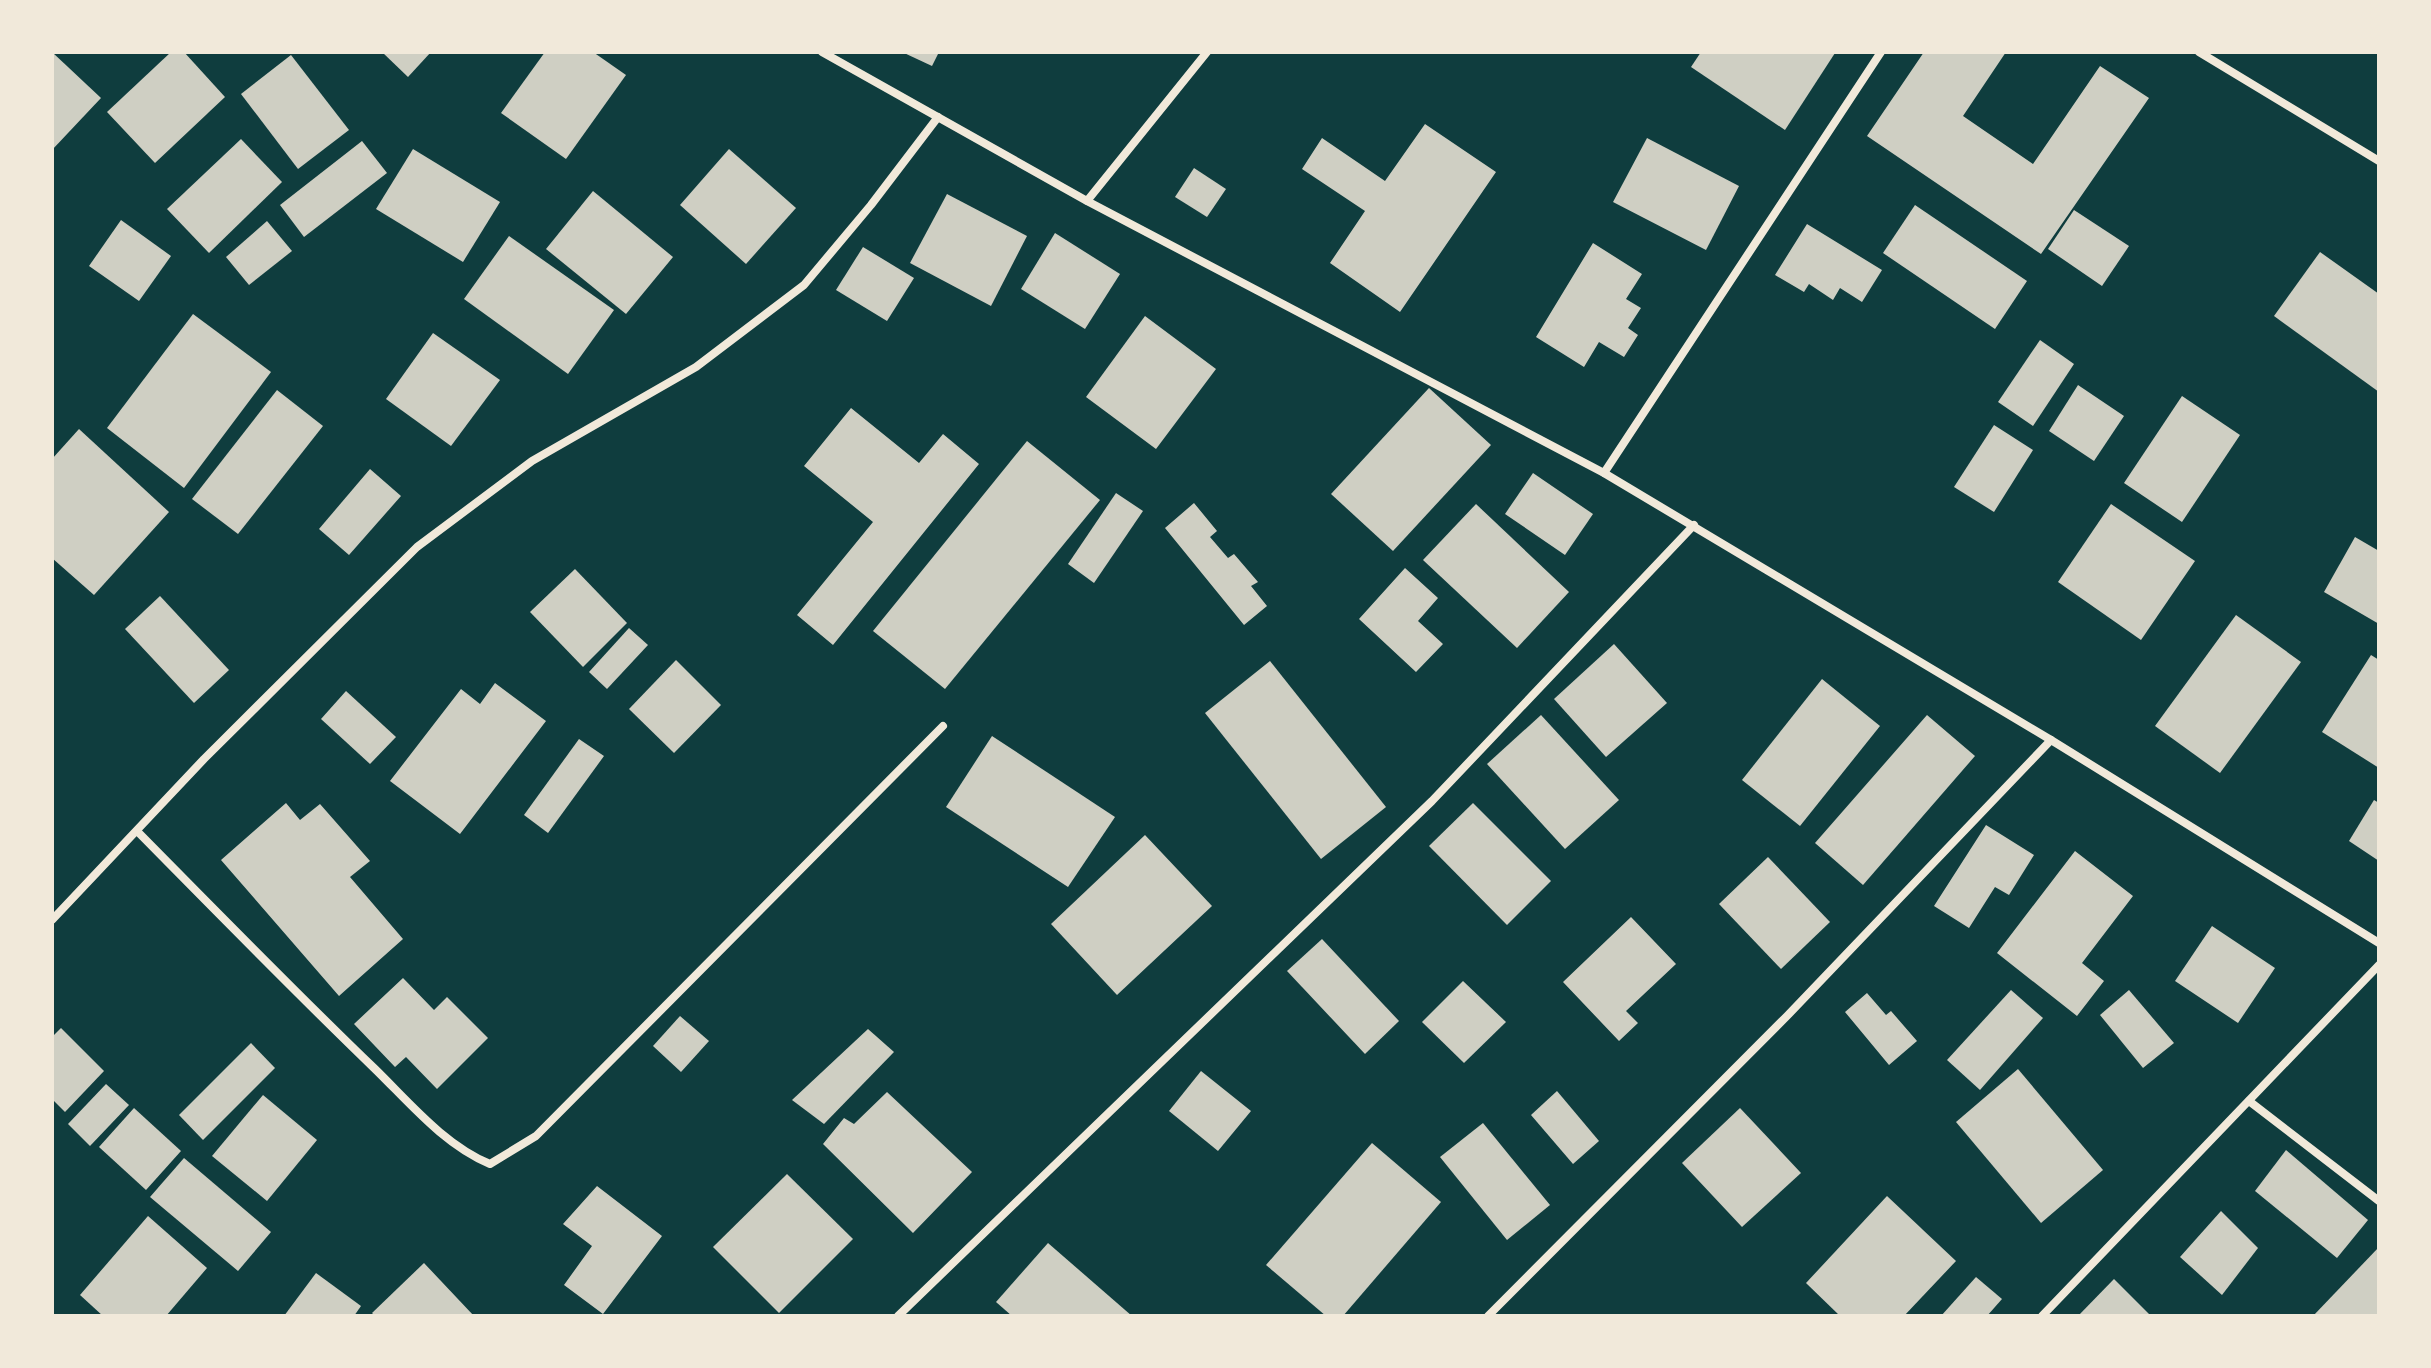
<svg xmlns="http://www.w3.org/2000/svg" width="2431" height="1368" font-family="Manrope,sans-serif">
	<rect width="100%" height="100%" fill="#0f3d3e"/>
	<g fill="#cfcfc3">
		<polygon points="52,52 101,98 52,150"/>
		<polygon points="171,52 184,52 225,97 155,163 107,112"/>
		<polygon points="382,52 431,52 408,77"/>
		<polygon points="545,52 593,52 626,75 566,159 501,113"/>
		<polygon points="902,52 939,52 932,66"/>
		<polygon points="1701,52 1833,52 1835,53 1785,130 1691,67"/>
		<polygon points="1924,52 2006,52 1963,116 2033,164 2100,66 2149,98 2041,254 1867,136"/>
		<polygon points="291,55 349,130 298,169 241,94"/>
		<polygon points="1425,124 1496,172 1400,312 1330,263 1365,211 1302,169 1322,138 1385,181"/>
		<polygon points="1647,138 1739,186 1706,250 1613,202"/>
		<polygon points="241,139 282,182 209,253 167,209"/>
		<polygon points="362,141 387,173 304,237 280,205"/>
		<polygon points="413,149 500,202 463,262 376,209"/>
		<polygon points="729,149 796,208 746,264 680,205"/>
		<polygon points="1194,168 1226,189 1207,217 1175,197"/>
		<polygon points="593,191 673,257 626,314 546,249"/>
		<polygon points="947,194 1027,236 991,306 910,263"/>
		<polygon points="1915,205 2027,281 1995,329 1883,253"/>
		<polygon points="2074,210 2129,246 2102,286 2048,249"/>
		<polygon points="121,220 171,256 139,301 89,266"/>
		<polygon points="267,221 292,251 249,285 226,257"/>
		<polygon points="1807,224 1882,270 1862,302 1840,288 1833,300 1809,284 1804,292 1775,275"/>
		<polygon points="1055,233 1120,274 1085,329 1021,289"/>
		<polygon points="509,236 614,310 568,374 464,299"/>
		<polygon points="1593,243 1642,274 1626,299 1641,308 1628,328 1638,335 1624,357 1599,342 1584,367 1536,337"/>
		<polygon points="863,247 914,278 887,321 836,290"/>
		<polygon points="2320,252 2379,294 2379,392 2274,316"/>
		<polygon points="193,314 271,372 184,488 107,428"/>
		<polygon points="1145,316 1216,369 1156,449 1086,397"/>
		<polygon points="433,333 500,380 451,446 386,399"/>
		<polygon points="2040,340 2074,364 2033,426 1998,402"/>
		<polygon points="2078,385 2124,416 2094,461 2049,431"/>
		<polygon points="1429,388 1491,445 1393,551 1331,494"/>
		<polygon points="277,390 323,426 238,534 192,499"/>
		<polygon points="2182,396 2240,435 2182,522 2124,483"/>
		<polygon points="851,408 919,463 943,434 979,464 833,645 797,615 873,522 804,466"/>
		<polygon points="1994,425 2033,450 1994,512 1954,487"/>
		<polygon points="79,429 169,512 94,595 52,558 52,459"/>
		<polygon points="1027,441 1100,500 945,689 873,631"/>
		<polygon points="370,469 401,496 349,555 319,529"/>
		<polygon points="1533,473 1593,514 1565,555 1505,514"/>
		<polygon points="1116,493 1143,511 1094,583 1068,564"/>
		<polygon points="1194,503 1217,531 1210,537 1228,558 1234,554 1258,582 1251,586 1267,606 1244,625 1165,528"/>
		<polygon points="1476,504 1569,592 1517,648 1423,560"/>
		<polygon points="2111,504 2195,561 2141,640 2058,582"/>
		<polygon points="2355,537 2379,551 2379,624 2324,592"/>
		<polygon points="1405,568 1438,598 1418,621 1443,644 1416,672 1359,619"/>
		<polygon points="575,569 627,623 583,667 530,612"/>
		<polygon points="160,596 229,670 194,703 125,629"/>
		<polygon points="2236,615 2301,662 2220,773 2155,726"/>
		<polygon points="629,628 648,645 607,689 589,672"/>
		<polygon points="1614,644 1667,703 1606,757 1554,699"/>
		<polygon points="2371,655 2379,660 2379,768 2322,732"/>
		<polygon points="676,660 721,705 674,753 629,709"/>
		<polygon points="1270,661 1386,807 1321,859 1205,713"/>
		<polygon points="1822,679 1880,726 1800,826 1742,780"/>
		<polygon points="495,683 546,721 460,834 390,781 461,689 480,704"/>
		<polygon points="346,691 396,737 370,764 321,719"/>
		<polygon points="1541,715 1619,800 1565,849 1487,764"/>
		<polygon points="1927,715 1975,756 1863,885 1815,843"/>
		<polygon points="992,736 1115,817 1068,887 946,807"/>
		<polygon points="579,739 604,756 548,833 524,815"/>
		<polygon points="2374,800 2379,803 2379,861 2349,841"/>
		<polygon points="286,803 300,820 320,804 370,861 350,877 403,939 339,996 221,860"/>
		<polygon points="1473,803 1551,881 1507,925 1429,846"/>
		<polygon points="1986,825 2034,855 2009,895 1995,887 1969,928 1934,906"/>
		<polygon points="1145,835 1212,906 1117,995 1051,924"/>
		<polygon points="2075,851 2133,896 2082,963 2104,981 2077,1016 1997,953"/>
		<polygon points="1768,857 1830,922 1781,969 1719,904"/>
		<polygon points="1631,917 1676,964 1626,1011 1638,1023 1619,1041 1563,982"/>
		<polygon points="2212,926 2275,968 2238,1023 2175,981"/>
		<polygon points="1322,939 1399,1021 1365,1054 1287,971"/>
		<polygon points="403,978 434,1010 447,997 488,1038 437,1089 406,1057 395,1067 354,1024"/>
		<polygon points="1463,981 1506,1022 1464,1063 1422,1022"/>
		<polygon points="2011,990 2043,1018 1980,1090 1947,1060"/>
		<polygon points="2129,990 2174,1043 2143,1068 2100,1015"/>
		<polygon points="1867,993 1886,1015 1891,1011 1917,1041 1889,1065 1845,1012"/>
		<polygon points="680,1016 709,1041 681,1072 653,1046"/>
		<polygon points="61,1028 104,1071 65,1112 52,1099 52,1037"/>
		<polygon points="868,1029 894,1052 824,1124 792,1100"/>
		<polygon points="251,1043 275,1068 203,1140 179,1115"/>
		<polygon points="2018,1069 2103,1170 2041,1223 1956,1122"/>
		<polygon points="1201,1071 1251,1111 1218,1151 1169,1111"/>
		<polygon points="106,1084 129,1105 90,1146 68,1124"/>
		<polygon points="1557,1091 1599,1141 1573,1164 1531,1115"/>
		<polygon points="887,1092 972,1172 913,1233 823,1144 844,1118 854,1124"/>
		<polygon points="263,1095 317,1140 267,1201 212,1156"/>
		<polygon points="134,1108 181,1151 146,1190 99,1147"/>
		<polygon points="1740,1108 1801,1173 1742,1227 1682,1163"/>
		<polygon points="1483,1123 1550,1205 1507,1240 1440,1157"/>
		<polygon points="1372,1143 1441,1202 1343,1316 1326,1316 1266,1265"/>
		<polygon points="2286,1150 2368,1220 2337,1258 2255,1191"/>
		<polygon points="184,1158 271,1232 238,1271 150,1197"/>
		<polygon points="787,1174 853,1239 779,1313 713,1247"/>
		<polygon points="597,1186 662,1236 603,1314 564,1285 592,1246 563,1224"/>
		<polygon points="1887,1196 1956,1261 1904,1316 1840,1316 1806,1283"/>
		<polygon points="2221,1211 2258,1248 2222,1295 2180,1257"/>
		<polygon points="148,1216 207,1268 166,1316 103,1316 80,1295"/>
		<polygon points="1048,1243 1132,1316 1012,1316 996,1302"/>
		<polygon points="2379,1247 2379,1316 2313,1316"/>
		<polygon points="424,1263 474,1316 375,1316 372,1313"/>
		<polygon points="316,1273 361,1306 354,1316 284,1316"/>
		<polygon points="1976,1277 2002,1299 1987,1316 1941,1316"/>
		<polygon points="2114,1279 2151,1316 2078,1316"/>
	</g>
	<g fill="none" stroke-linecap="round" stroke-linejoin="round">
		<g stroke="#f1e9da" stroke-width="8">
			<polyline points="822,52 1087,201 1604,473 2051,740 2379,943"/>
			<polyline points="2199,52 2379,161"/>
			<polyline points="1087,201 1207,52"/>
			<polyline points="1604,473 1881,52"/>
			<path d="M 137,831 C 215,910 293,990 374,1068 C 409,1102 444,1145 490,1164 L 536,1136 L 943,726"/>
			<polyline points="52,920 204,759 417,547 532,461 696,367 804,285 871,205 938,117"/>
			<polyline points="2249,1101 2379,1201"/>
			<polyline points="898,1316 1432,801 1694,525"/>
			<polyline points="1488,1316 1787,1016 2051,740"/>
			<polyline points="2042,1316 2379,965"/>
		</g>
	</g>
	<rect width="2431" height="1368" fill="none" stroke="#f1e9da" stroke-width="108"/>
</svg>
